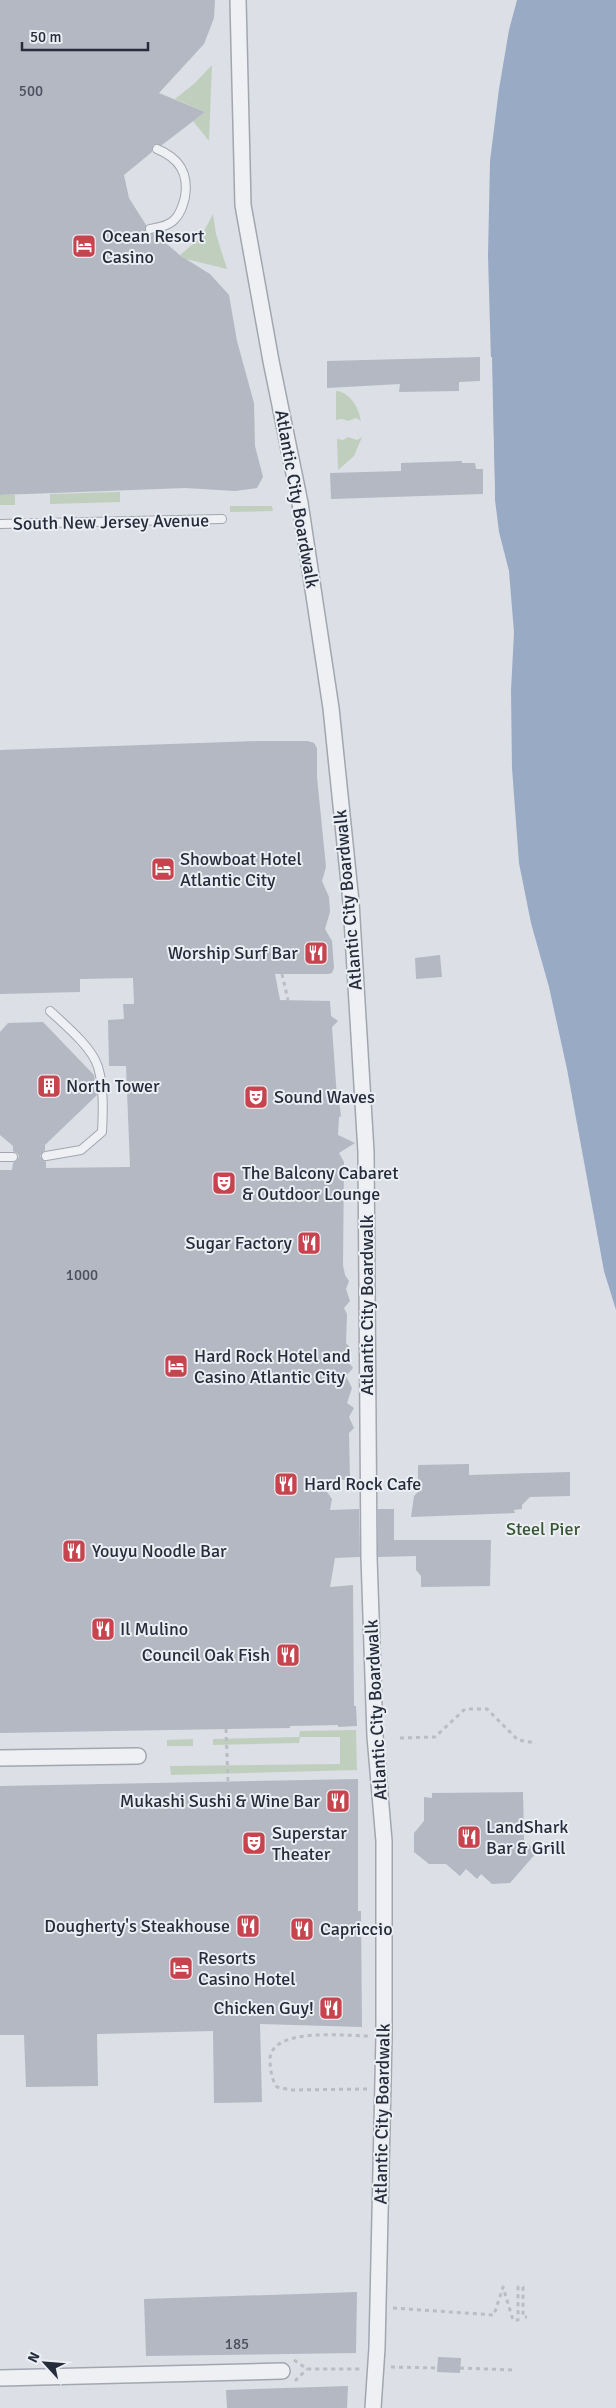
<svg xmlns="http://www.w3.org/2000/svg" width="616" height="2408" font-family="Signika,sans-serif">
	<rect width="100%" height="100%" fill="#dcdfe5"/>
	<g fill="#c0cfbd">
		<polygon points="212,65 209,141 193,121 205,112 175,99 195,83"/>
		<polygon points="213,214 216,234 227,269 186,259 180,255 201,237"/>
		<path d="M 336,391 C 350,392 359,408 361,421 L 356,418 L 348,421 L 342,419 L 336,420 Z"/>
		<polygon points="348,437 357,440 362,437 354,456 338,470 337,439 343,440"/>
		<polygon points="120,492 120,502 50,504 50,494"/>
		<rect x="0" y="495" width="15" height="10"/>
		<polygon points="230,506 272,506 273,511 230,512"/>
		<polygon points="356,1730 357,1770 171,1775 170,1766 340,1764 340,1737 300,1737 299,1743 213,1745 213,1739 299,1737 300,1731"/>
		<polygon points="193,1739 193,1746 167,1746 167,1740"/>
	</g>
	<polygon fill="#98aac4" points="517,0 616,0 616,1310 604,1271 567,1069 549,987 531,923 519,863 512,768 511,691 514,632 509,571 499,532 495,500 488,256 490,161 499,89 509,30"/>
	<polygon fill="#dcdfe5" points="490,357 492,357 495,500 493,500"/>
	<g fill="#b3b8c2">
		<polygon points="0,0 215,0 214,18 204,44 159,93 205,112 162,145 153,145 152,152 124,175 129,198 146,225 146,232 155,234 181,256 210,274 229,295 237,341 254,403 255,446 263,477 257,488 235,491 185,488 0,495"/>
		<polygon points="480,357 480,381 459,382 459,391 399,392 400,384 327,388 327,361"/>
		<polygon points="462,461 462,463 475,463 476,469 483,469 483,494 331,499 330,473 401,471 401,463"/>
		<polygon points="258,741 308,741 314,743 317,748 317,777 326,867 322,881 329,897 330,912 325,929 332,941 334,968 332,973 328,974 275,974 280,1000 330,1001 331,1016 338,1021 332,1027 337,1098 339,1100 341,1116 339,1117 338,1135 355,1143 339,1153 344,1162 343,1265 345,1275 349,1281 346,1289 350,1301 344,1308 347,1314 346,1343 352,1350 347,1360 353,1368 346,1376 352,1388 347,1403 354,1408 349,1417 354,1428 349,1433 350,1480 318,1479 332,1499 330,1510 359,1509 360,1557 335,1558 330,1587 353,1585 354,1706 356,1706 357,1726 338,1727 338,1725 290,1726 290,1728 0,1733 0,1170 12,1170 13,1163 19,1157 18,1154 13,1151 13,1146 0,1135 0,1032 8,1023 43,1022 94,1075 97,1095 45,1145 45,1150 40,1156 46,1162 46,1168 130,1167 126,1066 109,1066 108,1020 124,1019 123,1004 134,1004 133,978 80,979 80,992 0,994 0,750"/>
		<polygon points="440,955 442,977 416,979 415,958"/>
		<polygon points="469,1464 469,1475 570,1472 570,1496 530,1497 522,1505 522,1509 514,1510 515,1513 411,1517 414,1496 418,1492 418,1465"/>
		<polygon points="378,1509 394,1509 394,1540 491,1540 490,1586 421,1587 421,1576 416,1570 416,1556 378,1557"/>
		<polygon points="358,1779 358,1911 361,1911 362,2027 260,2024 262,2102 214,2103 213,2031 97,2034 98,2086 26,2087 24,2035 0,2035 0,1786"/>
		<polygon points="523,1792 524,1840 537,1852 510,1883 492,1884 481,1874 477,1879 466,1869 460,1876 446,1864 429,1864 414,1852 414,1833 424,1821 424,1797 432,1798 432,1793"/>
		<polygon points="357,2292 356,2353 146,2356 144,2299"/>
		<polygon points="438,2357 461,2358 460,2373 437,2372"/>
		<polygon points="348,2386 347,2408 227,2408 226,2390"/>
	</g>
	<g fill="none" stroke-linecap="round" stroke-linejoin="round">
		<g stroke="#a2a6af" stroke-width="10">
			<g id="lane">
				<path d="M 150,229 C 159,227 169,226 175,219 C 181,213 183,205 185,197 C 189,173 179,158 157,149"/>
				<polyline points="0,524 222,519"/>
				<path d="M 46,1156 L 81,1150 L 102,1132 C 103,1112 104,1087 98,1067 C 92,1047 65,1025 50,1011"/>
				<polyline points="0,1157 13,1157"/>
			</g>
		</g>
		<g stroke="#a2a6af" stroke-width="18">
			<g id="street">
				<polyline points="238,0 243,205 271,361 300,503 331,708 351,902 366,1152 369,1557 375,1736 384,1841 384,2036 377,2348 373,2408"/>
				<polyline points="0,1758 138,1756"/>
				<polyline points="0,2378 282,2371"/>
			</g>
		</g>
		<g stroke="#babdc4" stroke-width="3" stroke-dasharray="4 4" stroke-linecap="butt">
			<polyline points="282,974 288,1000"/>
			<polyline points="226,1729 228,1781"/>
			<polyline points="400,1738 435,1737 465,1709 487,1709 518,1740 536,1743"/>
			<path d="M 367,2089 L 291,2090 L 277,2087 C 271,2078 271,2072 270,2062 C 267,2026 346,2036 369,2036"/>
			<polyline points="393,2308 494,2315 503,2287 513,2320 518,2320 518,2287 523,2287 523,2317 527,2317"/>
			<polyline points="294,2360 307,2369 362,2369"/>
			<polyline points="391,2367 437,2368"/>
			<polyline points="460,2368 514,2370"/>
			<polyline points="295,2381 307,2369"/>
		</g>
		<use href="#lane" stroke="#eef0f4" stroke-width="8"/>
		<use href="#street" stroke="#eef0f4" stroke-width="15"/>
	</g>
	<defs>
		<g id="hotel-square" transform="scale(1.25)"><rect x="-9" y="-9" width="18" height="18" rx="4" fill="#c7444f" stroke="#ebeef3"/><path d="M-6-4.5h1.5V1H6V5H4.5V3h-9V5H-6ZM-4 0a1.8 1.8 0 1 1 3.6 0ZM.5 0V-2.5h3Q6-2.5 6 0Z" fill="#fff"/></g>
		<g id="restaurant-square" transform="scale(1.25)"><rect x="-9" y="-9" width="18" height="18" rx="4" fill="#c7444f" stroke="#ebeef3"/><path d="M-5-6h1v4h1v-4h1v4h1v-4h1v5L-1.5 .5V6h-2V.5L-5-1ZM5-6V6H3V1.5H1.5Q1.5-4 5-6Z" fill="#fff"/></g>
		<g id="building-square" transform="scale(1.25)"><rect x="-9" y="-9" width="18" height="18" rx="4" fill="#c7444f" stroke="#ebeef3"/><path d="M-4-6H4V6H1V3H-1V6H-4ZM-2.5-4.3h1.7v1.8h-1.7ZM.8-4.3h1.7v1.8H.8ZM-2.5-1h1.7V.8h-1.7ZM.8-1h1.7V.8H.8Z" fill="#fff"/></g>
		<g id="theatre-square" transform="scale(1.25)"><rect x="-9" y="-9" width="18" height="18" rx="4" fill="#c7444f" stroke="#ebeef3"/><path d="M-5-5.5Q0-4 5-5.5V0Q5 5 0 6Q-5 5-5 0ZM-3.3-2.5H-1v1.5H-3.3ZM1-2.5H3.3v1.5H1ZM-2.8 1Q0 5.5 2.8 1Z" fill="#fff"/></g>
	</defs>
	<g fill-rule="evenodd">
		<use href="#hotel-square" x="84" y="246"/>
		<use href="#hotel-square" x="163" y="869"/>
		<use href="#restaurant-square" x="316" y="953"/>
		<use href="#building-square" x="49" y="1086"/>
		<use href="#theatre-square" x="256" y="1097"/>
		<use href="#theatre-square" x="224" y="1183"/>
		<use href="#restaurant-square" x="309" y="1243"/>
		<use href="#hotel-square" x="176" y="1366"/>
		<use href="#restaurant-square" x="286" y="1484"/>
		<use href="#restaurant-square" x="74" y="1551"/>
		<use href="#restaurant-square" x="103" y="1629"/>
		<use href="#restaurant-square" x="288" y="1655"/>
		<use href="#restaurant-square" x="338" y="1801"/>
		<use href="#restaurant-square" x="469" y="1837"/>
		<use href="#theatre-square" x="254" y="1843"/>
		<use href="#restaurant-square" x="248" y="1926"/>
		<use href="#restaurant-square" x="302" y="1929"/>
		<use href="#hotel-square" x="181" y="1968"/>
		<use href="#restaurant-square" x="331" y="2008"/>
	</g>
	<g text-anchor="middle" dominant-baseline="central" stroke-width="4" stroke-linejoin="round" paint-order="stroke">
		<g font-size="15" fill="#494f5d">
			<text x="31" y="91">500</text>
			<text x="82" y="1275">1000</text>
			<text x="237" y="2344">185</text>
		</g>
		<g font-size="18" fill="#262c3b" stroke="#ebeef3" text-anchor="start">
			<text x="102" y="236">Ocean Resort<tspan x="102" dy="21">Casino</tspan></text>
			<text x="180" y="859">Showboat Hotel<tspan x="180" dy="21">Atlantic City</tspan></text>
			<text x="298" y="953" text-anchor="end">Worship Surf Bar</text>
			<text x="66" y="1086">North Tower</text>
			<text x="274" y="1097">Sound Waves</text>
			<text x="242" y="1173">The Balcony Cabaret<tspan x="242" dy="21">&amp; Outdoor Lounge</tspan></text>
			<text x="292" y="1243" text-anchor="end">Sugar Factory</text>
			<text x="194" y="1356">Hard Rock Hotel and<tspan x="194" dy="21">Casino Atlantic City</tspan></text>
			<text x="304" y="1484">Hard Rock Cafe</text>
			<text x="92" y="1551">Youyu Noodle Bar</text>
			<text x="120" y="1629">Il Mulino</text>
			<text x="270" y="1655" text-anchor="end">Council Oak Fish</text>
			<text x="320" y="1801" text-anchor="end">Mukashi Sushi &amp; Wine Bar</text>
			<text x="486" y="1827">LandShark<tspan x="486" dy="21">Bar &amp; Grill</tspan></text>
			<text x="272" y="1833">Superstar<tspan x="272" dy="21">Theater</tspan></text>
			<text x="230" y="1926" text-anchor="end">Dougherty's Steakhouse</text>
			<text x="320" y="1929">Capriccio</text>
			<text x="198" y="1958">Resorts<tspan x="198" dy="21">Casino Hotel</tspan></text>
			<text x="314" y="2008" text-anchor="end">Chicken Guy!</text>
		</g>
		<g font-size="18" fill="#262c3b" stroke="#ebeef3">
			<text transform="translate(297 499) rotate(80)">Atlantic City Boardwalk</text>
			<text transform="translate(111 522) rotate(-1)">South New Jersey Avenue</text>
			<text transform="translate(348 900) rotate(-95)">Atlantic City Boardwalk</text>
			<text transform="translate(367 1305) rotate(-90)">Atlantic City Boardwalk</text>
			<text transform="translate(376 1710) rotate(-93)">Atlantic City Boardwalk</text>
			<text transform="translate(382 2114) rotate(-89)">Atlantic City Boardwalk</text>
		</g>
		<g font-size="18" fill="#385634" stroke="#ebeef3">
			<text x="543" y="1529">Steel Pier</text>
		</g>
	</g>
	<g transform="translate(45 2363) rotate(296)" stroke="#ebeef3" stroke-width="4" paint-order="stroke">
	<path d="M0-4L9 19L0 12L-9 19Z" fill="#262c3b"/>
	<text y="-8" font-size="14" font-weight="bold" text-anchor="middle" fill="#262c3b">N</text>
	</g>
	<path d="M22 42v8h126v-8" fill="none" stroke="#262c3b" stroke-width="2.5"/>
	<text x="30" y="42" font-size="15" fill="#262c3b" stroke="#ebeef3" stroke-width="4" paint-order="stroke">50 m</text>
</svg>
